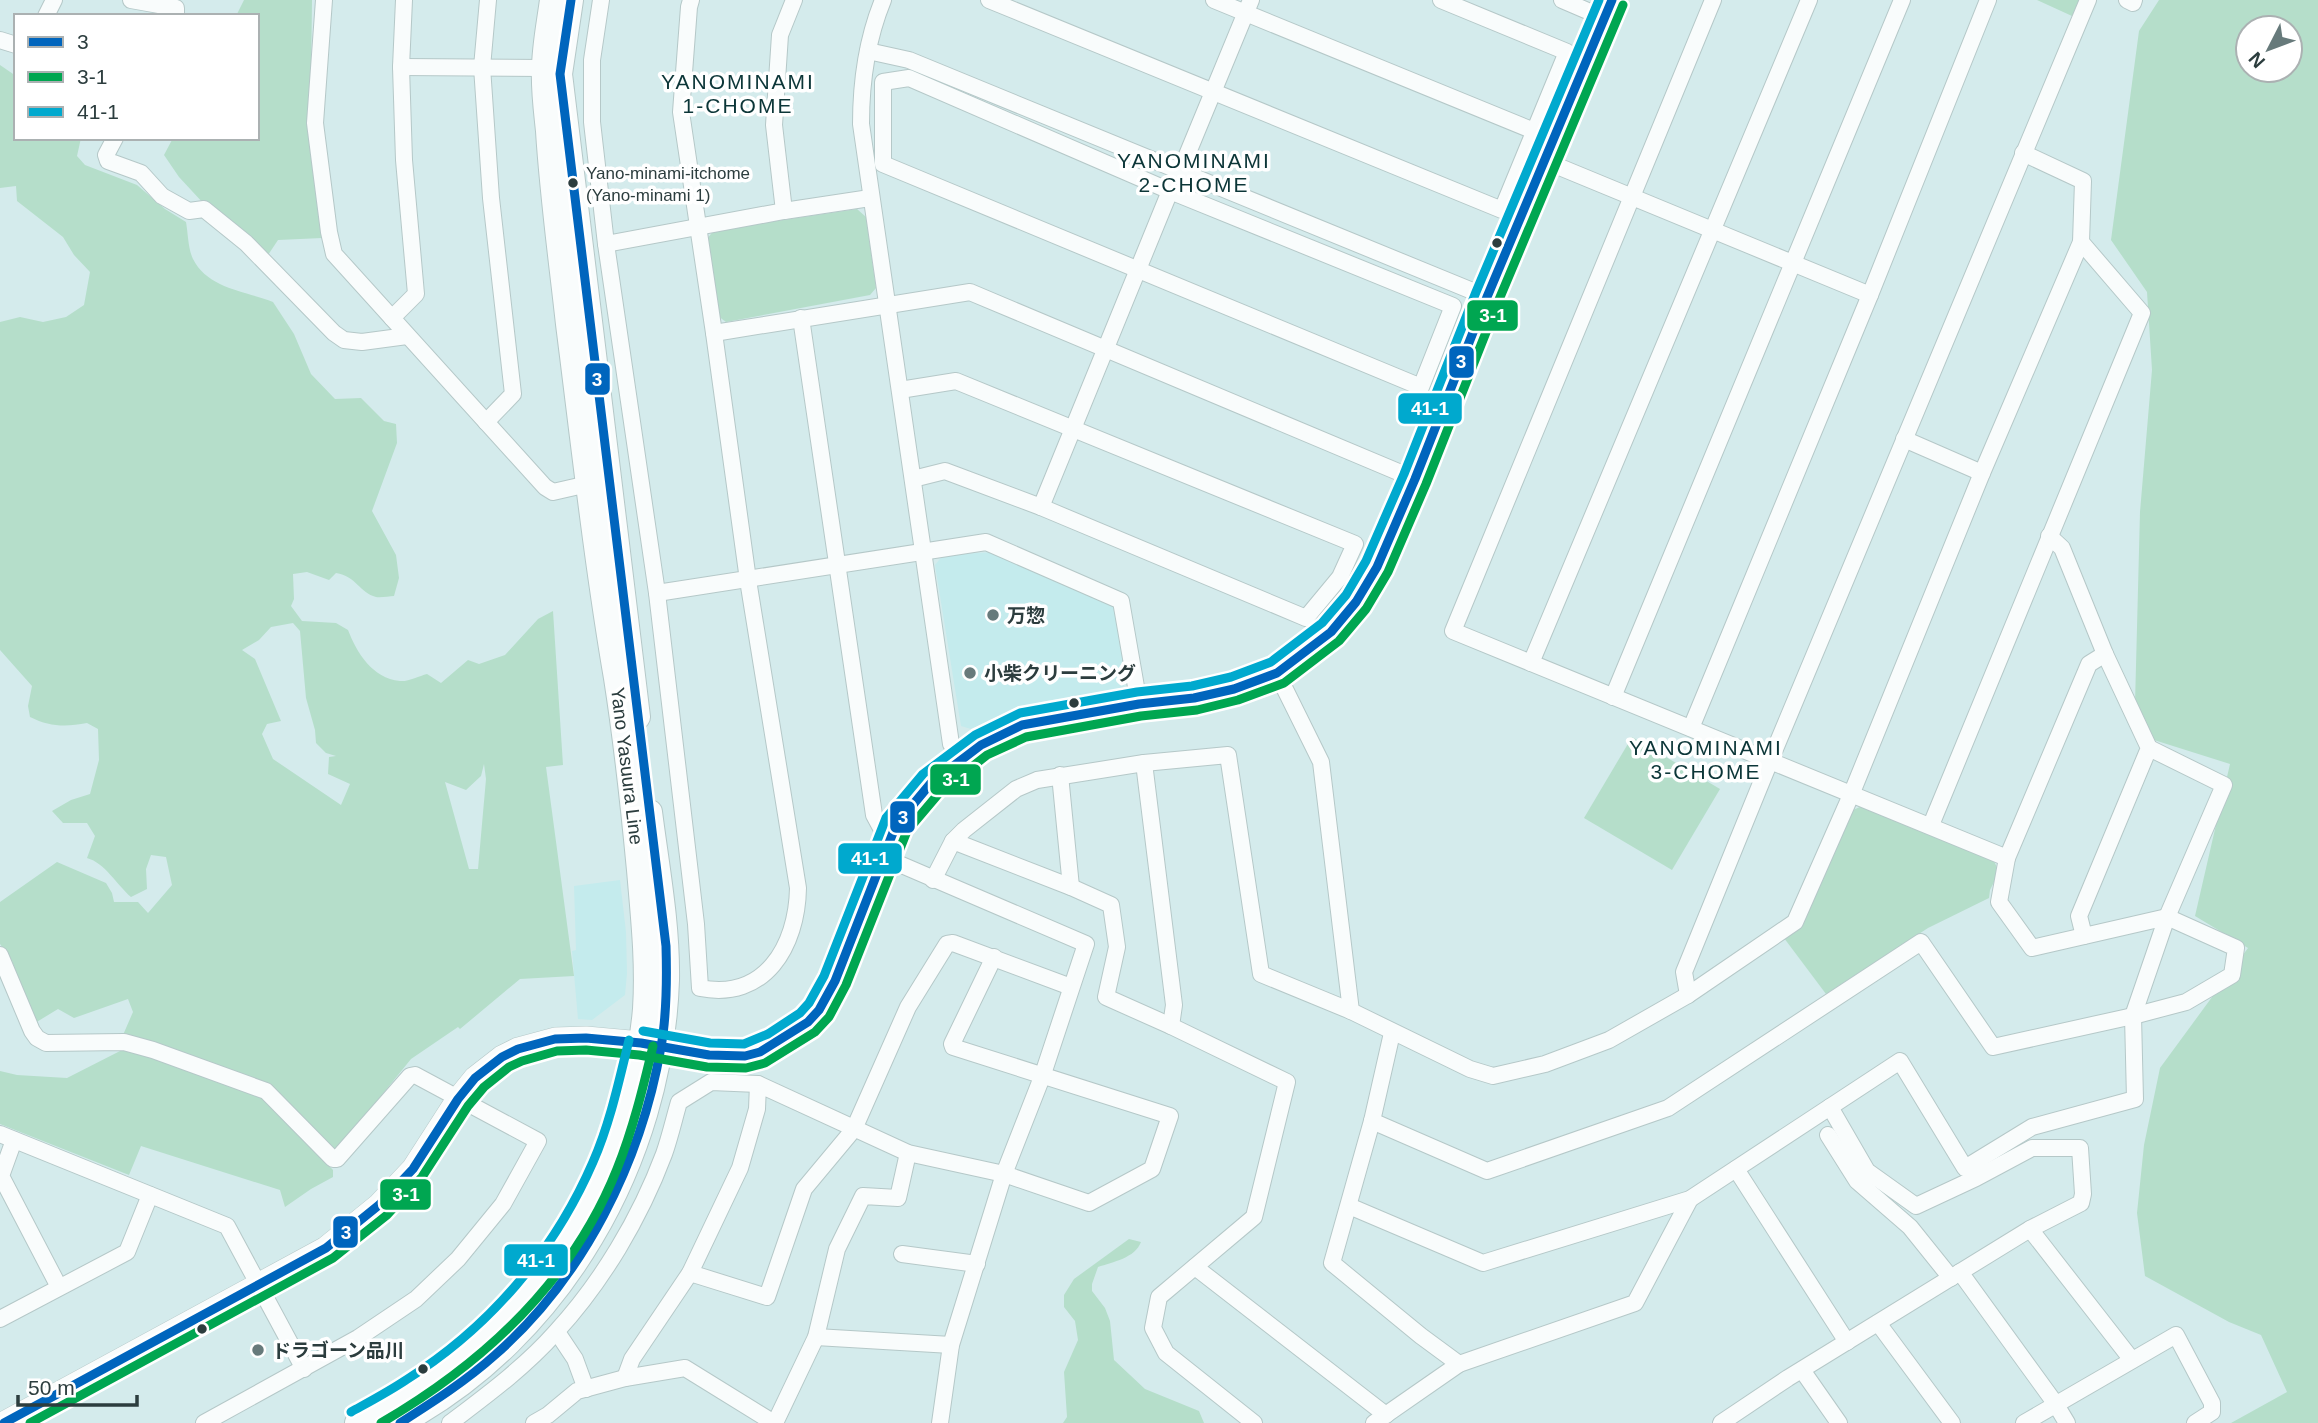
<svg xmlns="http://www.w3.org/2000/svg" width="2318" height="1423" font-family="Helvetica,'Noto Sans JP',sans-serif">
	<rect width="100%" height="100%" fill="#d4ebec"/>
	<g fill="#c4ebed">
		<polygon points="994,552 1107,598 1116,608 1127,681 1119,693 1045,701 1008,712 971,729 961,726 935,565 943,555"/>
		<polygon points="620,880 626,932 627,973 625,995 592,1020 578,1019 572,951 576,950 574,886"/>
	</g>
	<g fill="#b5deca" fill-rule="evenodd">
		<polygon points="244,0 312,0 311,78 322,238 278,240 268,255 204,204 179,177 164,155 173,138 257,138 257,16 236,16"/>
		<polygon points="2037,0 2079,0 2072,16"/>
		<path d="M 2159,0 L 2318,0 L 2318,1423 L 2231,1423 L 2287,1392 L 2261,1335 L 2229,1322 L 2145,1276 L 2137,1213 L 2144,1145 L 2160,1068 L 2248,948 L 2195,916 L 2230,764 L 2154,740 L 2135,704 L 2140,512 L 2152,370 L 2147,292 L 2111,240 L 2139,31 ZM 2248,28 L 2290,28 L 2290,70 L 2248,70 Z"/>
		<path d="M 0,65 L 16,76 L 16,138 L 81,138 L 77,156 L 85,165 L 137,185 L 165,209 L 186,222 C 188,233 188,249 193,259 C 208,289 246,291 273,302 L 294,334 L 311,374 L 335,399 L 361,398 L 384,421 L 396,424 L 397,443 L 372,511 L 396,555 L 399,578 L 394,596 C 389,596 381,598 376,597 C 360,593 356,576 336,573 L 329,580 L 307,572 L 293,574 L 294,599 L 291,606 L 302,621 L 336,623 L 348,630 C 357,653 372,678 400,681 C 408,682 419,676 427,674 L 441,683 L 468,660 L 479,664 L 505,655 L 538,619 L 553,611 L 563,765 L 546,767 L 574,976 L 520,979 L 460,1029 L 458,1027 L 411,1059 L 338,1149 L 331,1150 L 272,1091 L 123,1035 L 133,1012 L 128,999 L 74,1018 L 58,1009 L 35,1023 L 12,961 L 0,944 L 0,902 L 57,862 L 106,883 L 112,893 L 114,902 L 138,902 L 148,913 L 172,885 L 166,857 L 151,855 L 146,869 L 147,889 L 131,897 C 117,885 105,863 87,858 L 95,836 L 87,823 L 63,823 L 52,811 L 71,800 L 90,794 L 99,760 L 98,729 L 87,723 C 66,727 50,727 30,717 L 28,706 L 32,686 L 0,650 L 0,322 L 20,317 L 43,322 L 66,317 L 84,305 L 90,272 L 74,255 L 63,237 L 17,201 L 16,186 L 0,188 ZM 293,623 L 300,631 L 306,698 L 315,730 L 316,743 L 326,753 L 336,756 L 329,757 L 328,774 L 350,784 L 341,805 L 273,759 L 262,734 L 267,724 L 281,721 L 255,659 L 242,650 L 259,640 L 271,627 ZM 484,764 L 486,779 L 478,869 L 469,869 L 445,782 L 466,790 L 481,776 Z"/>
		<polygon points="857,209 866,217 876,288 870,295 726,322 718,316 707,239 714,230"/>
		<polygon points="1632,737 1720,789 1672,870 1584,818"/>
		<polygon points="1862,806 1994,861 1999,872 1990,890 1989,898 1928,928 1826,994 1784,938 1803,925 1853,810"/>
		<polygon points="122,1050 167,1061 268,1100 333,1170 333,1177 311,1189 285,1207 280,1190 141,1146 129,1175 0,1124 0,1071 17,1075 67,1078"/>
		<path d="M 1129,1239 L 1141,1242 C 1135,1258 1113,1262 1098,1267 L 1092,1284 L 1092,1291 L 1105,1308 L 1110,1321 L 1114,1360 L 1145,1389 L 1199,1411 L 1204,1423 L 1063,1423 L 1067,1417 L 1064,1372 L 1078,1340 L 1075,1321 L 1064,1307 L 1064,1295 L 1074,1279 Z"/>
	</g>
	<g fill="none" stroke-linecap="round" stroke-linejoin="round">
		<g stroke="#b5c8c8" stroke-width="18">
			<g id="street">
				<polyline points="131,0 176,8 176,16"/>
				<polyline points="324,0 315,123 329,232 334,254 545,487 553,492 588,484"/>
				<path d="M 601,0 L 592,60 L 592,122 L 606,244 L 657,593 L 696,924 L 700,988 C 765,1001 797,946 798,888 L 748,580 L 714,333 L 681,112 L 689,7 L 691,0"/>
				<path d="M 883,0 C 867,39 861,82 861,124 L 951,744 L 960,759"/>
				<polyline points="989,0 1502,210 1567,52 1441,0"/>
				<polyline points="1214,0 1534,131"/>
				<polyline points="1562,0 1604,18"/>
				<polyline points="1713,0 1453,631 2007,858"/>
				<polyline points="2127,0 2133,3 2134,0"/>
				<polyline points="46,16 54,0"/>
				<polyline points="0,40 16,45"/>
				<polyline points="868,51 909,60 1487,297"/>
				<polyline points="401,67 543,68"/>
				<polygon points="909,78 1170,191 1453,306 1421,387 883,164 883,82"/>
				<polyline points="115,138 106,155 108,161 141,173 162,196 189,211 204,209 246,243 334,333 344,340 362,342 407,336"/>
				<polyline points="1545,161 1870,295"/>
				<polyline points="1180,172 1251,0"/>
				<polyline points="784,211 774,125 780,35 794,0"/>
				<polyline points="606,244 784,211 870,198"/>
				<polyline points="392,318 416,294 404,160 401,67 404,0"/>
				<polyline points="801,318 874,815 888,841"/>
				<polyline points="714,333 970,292 1415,479"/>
				<polyline points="900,390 956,381 1355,544 1340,577 1306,618 1041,507 945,471 913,479"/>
				<polyline points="486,422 513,394 491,198 482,67 488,0"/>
				<polyline points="1904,439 1982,473"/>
				<polyline points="1041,507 1170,191"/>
				<polyline points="2049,536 2062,548 2105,654 2149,748 2079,916 2084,936"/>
				<polyline points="657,593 986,542 1121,601 1139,704"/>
				<polyline points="1531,663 1809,0"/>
				<polyline points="1277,673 1321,762 1351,1011 1470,1069 1493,1076 1545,1064 1609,1040 1688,995 1795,922 1851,795 1982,473 2081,242"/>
				<polyline points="1613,697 1902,0"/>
				<polyline points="1691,728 1870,295 1988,0"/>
				<polyline points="1144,763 1174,1005 1171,1026"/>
				<polyline points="1060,775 1071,887"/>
				<polyline points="1931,825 2142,313 2081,242 2083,181 2023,153"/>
				<polyline points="953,841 1071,887 1111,905 1117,947 1106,997 1171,1026 1287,1082 1254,1217 1159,1297 1153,1328 1166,1353 1254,1423"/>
				<polyline points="883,857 1086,944 1042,1077 1004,1174 951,1345 940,1423"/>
				<polyline points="933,880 953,841 964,830 1016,789 1037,780 1144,763 1228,755 1261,974 1351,1011"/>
				<polyline points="0,955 32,1031 37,1038 46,1043 124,1042 153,1050 266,1091 333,1159 337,1159 410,1076 415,1075 538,1141 503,1204 458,1259 416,1299 358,1338 204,1423"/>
				<polyline points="1688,995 1684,972 1770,761 2088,0"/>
				<polyline points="1392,1033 1372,1121 1332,1263 1421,1336 1459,1364"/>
				<polyline points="1372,1121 1487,1171 1668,1108 1921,942 1993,1047 2133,1016 2186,1002 2232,975 2236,948 2167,917 2032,948 1999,902 2007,858 2089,664 2105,654"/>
				<polyline points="0,1134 227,1226 304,1369"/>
				<polyline points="1828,1135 1857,1181 1910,1227 1951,1278"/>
				<polyline points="14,1140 1,1176 59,1287"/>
				<polyline points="1736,1169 1847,1342"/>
				<polyline points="1349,1206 1483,1263 1690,1199 1900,1061 1965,1168 2032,1127 2135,1099 2133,1016 2167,917 2224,785 2149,748"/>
				<polyline points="2030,1229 2132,1360"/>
				<polyline points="902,1254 977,1264"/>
				<polyline points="1195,1267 1386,1415"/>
				<polyline points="1960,1272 2055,1403 2067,1423"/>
				<polyline points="690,1273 767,1297 804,1189 854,1129 908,1007 947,944 953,943 1071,987"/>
				<polyline points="0,1319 127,1252 150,1195"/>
				<polyline points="1878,1323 1952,1423"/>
				<polyline points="557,1332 575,1359 586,1389"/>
				<polyline points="816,1337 951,1345"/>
				<polyline points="1802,1370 1839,1423"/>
				<polyline points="625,1378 632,1359 690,1273 740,1168 757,1109 758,1084 908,1153 1004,1174 1089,1203 1152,1169 1170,1116 953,1047 952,1044 994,957"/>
				<path d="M 450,1423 C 487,1395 525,1367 556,1332 C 602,1282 640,1218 664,1154 C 670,1137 674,1119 679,1102 L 711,1082 L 758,1084"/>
				<polyline points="534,1423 548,1415 577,1391 625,1378 685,1368 774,1423"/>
				<polyline points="775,1423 816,1337 837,1249 863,1196 898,1198 908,1153"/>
				<polyline points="1374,1423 1459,1364 1635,1303 1690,1199"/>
				<polyline points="1721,1423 1788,1378 2030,1229 2081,1203 2083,1194 2080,1148 2032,1148 1976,1178 1916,1206 1867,1171 1830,1107"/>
				<polyline points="2024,1423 2176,1335 2212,1403 2212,1412 2195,1423"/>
			</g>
		</g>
		<g stroke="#b5c8c8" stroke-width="24">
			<polyline id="secondary" points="4,1423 326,1248 379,1205 413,1169 458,1099 475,1078 502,1057 518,1049 555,1039 586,1038 641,1043 709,1055 745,1056 760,1052 795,1031 808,1022 819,1010 835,981 896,825 931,783 981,745 1022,725 1139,704 1194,698 1234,689 1277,673 1298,659 1331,632 1356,602 1377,567 1415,479 1487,297 1612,0"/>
		</g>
		<g stroke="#b5c8c8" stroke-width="26">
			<g id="primary">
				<polyline points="571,0 560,74 638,717"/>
				<path d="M 357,1423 C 389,1406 420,1389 449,1367 C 561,1282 633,1149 645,1009 C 648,963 643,917 639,870 C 633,806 626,742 616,678 C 596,561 583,442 568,324 C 561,260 552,196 548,131 C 546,111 543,90 544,69 C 544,47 549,23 552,0"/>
				<path d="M 400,1423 C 561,1337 661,1160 667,980 C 668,924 657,867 650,812"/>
			</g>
		</g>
		<use href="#street" stroke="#f9fcfc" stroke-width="16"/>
		<use href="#secondary" stroke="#f9fcfc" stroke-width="23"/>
		<use href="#primary" stroke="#f9fcfc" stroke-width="24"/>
		<g stroke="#fff" stroke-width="14">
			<g id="bus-1">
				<polyline points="4,1423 326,1248 379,1205 413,1169 458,1099 475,1078 502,1057 518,1049 555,1039 586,1038 641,1043 709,1055 745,1056 760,1052 808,1022 819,1010 835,981 896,825 931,783 981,745 1022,725 1139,704 1194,698 1234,689 1277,673 1331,632 1356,602 1377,567 1415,479 1487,297 1612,0"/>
				<path d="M 400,1423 C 433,1402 466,1381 495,1355 C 584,1277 641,1162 661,1047 C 667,1014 667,979 666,946 L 560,74 L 571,0"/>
			</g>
		</g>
		<g stroke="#fff" stroke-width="14">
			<g id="bus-2">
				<polyline points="30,1423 333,1258 387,1215 422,1177 468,1106 484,1087 509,1067 522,1061 557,1051 586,1050 639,1055 707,1067 746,1068 765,1063 815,1032 829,1017 846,985 907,831 940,792 987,755 1026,737 1141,716 1197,710 1238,700 1284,683 1339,641 1366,609 1388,572 1426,484 1498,302 1623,5"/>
				<path d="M 381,1423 C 484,1363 572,1282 617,1169 C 633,1129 643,1088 653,1046"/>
			</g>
		</g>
		<g stroke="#fff" stroke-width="14">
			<g id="bus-3">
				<polyline points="643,1031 710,1043 744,1044 768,1034 800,1013 809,1003 824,976 886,818 923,774 975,735 1020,713 1137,692 1192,686 1231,677 1271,662 1322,623 1346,595 1366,561 1404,474 1476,292 1599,0"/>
				<path d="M 351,1412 C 369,1402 388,1392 406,1380 C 489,1328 554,1252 593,1162 C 610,1123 619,1081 629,1040"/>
			</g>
		</g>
		<use href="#bus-1" stroke="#0065bd" stroke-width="9"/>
		<use href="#bus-2" stroke="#00a651" stroke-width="9"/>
		<use href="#bus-3" stroke="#00a9ce" stroke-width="9"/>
	</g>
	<g fill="#2c3d3e" stroke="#fff" stroke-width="2.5">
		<circle cx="573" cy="183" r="6"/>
		<circle cx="1497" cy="243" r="6"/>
		<circle cx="1074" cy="703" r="6"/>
		<circle cx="202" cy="1329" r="6"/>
		<circle cx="423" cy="1369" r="6"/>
	</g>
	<g fill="#677a7b" stroke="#fff" stroke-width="2.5">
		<circle cx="993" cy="615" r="7"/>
		<circle cx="970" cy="673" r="7"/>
		<circle cx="258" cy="1350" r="7"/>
	</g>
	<g text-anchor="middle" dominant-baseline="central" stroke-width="7" stroke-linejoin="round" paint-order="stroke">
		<g font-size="17" fill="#2c3d3e" stroke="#fff" text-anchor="start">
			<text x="586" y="173">Yano-minami-itchome<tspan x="586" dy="22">(Yano-minami 1)</tspan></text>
		</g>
		<g font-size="19" font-weight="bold" fill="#2c3d3e" stroke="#fff" text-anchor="start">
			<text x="1007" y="615">万惣</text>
			<text x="984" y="673">小柴クリーニング</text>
			<text x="272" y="1350">ドラゴーン品川</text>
		</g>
		<g font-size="19" fill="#2c3d3e" stroke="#fff">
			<text transform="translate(627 766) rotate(83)">Yano Yasuura Line</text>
		</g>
		<g font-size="21" letter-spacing="2" fill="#0c3638" stroke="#fff">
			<text x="738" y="81">YANOMINAMI<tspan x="738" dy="24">1-CHOME</tspan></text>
			<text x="1194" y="160">YANOMINAMI<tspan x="1194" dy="24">2-CHOME</tspan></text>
			<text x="1706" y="747">YANOMINAMI<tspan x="1706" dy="24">3-CHOME</tspan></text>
		</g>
	</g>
	<g stroke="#fff" stroke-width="2.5">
		<rect x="1466" y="299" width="53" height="33" rx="7" fill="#00a651"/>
		<rect x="1448" y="345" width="27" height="34" rx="7" fill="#0065bd"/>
		<rect x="584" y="362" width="27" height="34" rx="7" fill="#0065bd"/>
		<rect x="1397" y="392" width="66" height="33" rx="7" fill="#00a9ce"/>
		<rect x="929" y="763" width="53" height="33" rx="7" fill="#00a651"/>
		<rect x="889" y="800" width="27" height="34" rx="7" fill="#0065bd"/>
		<rect x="837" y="842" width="66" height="33" rx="7" fill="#00a9ce"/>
		<rect x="379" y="1178" width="53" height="33" rx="7" fill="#00a651"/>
		<rect x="332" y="1215" width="27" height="34" rx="7" fill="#0065bd"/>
		<rect x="503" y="1243" width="66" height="34" rx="7" fill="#00a9ce"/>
	</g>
	<g font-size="19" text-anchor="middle" font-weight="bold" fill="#fff">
		<text x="1493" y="322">3-1</text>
		<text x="1461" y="368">3</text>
		<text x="597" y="386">3</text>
		<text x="1430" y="415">41-1</text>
		<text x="956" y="786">3-1</text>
		<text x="903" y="824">3</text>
		<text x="870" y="865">41-1</text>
		<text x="406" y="1201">3-1</text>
		<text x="346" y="1239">3</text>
		<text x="536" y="1267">41-1</text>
	</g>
	<rect x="14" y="14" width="245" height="126" fill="#ffffff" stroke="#abb1b2" stroke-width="2"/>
	<rect x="28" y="37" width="35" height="10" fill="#0065bd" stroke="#abb1b2" stroke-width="2"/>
	<text x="77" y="49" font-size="21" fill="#2c3d3e">3</text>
	<rect x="28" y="72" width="35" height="10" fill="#00a651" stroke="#abb1b2" stroke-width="2"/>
	<text x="77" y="84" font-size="21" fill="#2c3d3e">3-1</text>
	<rect x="28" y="107" width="35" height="10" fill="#00a9ce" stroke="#abb1b2" stroke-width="2"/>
	<text x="77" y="119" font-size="21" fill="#2c3d3e">41-1</text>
	<g transform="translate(2269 49) rotate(228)"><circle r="33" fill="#ffffff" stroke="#abb1b2" stroke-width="2"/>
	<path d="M0-5L12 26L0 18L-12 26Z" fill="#677a7b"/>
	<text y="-10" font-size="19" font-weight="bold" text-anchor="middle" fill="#2c3d3e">N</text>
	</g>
	<path d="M18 1395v10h119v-10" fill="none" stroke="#2c3d3e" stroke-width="3.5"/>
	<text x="28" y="1395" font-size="21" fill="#2c3d3e" stroke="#ffffff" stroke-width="5" paint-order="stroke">50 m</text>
</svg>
